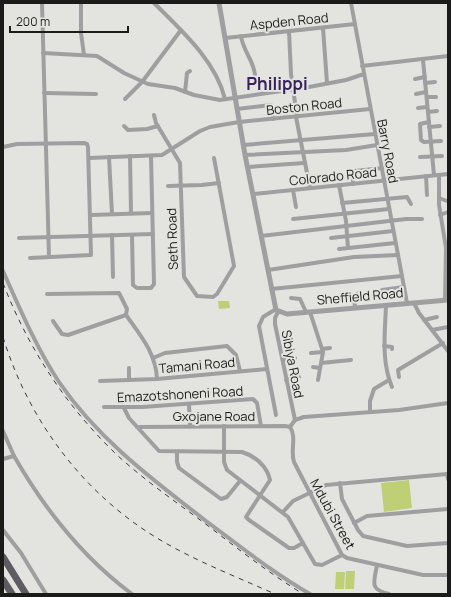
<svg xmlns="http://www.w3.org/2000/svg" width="451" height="597" font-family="Manrope,sans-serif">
	<rect width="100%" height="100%" fill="#e3e4df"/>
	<g fill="#becf75">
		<polygon points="218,301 229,301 230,308 219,309"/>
		<polygon points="409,480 412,508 384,512 381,483"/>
		<polygon points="346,571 355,571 354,589 345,589"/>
		<polygon points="336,572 345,572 344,589 335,589"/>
	</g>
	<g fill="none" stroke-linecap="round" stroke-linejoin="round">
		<g stroke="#9f9fa1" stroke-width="4">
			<polyline points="42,3 49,257"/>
			<polyline points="81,3 81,33 84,55"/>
			<path d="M 154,3 C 181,30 216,61 225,99"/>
			<polyline points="351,3 407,303"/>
			<polyline points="323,28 327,83"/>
			<polyline points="289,31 291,74 297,117"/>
			<path d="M 241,36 C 243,51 254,61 255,75"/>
			<polyline points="225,38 355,24"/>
			<polyline points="43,53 97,56 124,73 148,84 175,88 194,95 220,100 309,87 346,80 364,74"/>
			<polyline points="423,60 434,175"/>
			<polyline points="362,66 448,56"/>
			<polyline points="415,79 425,77"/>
			<polyline points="425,83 435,82"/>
			<polyline points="185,92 187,73 190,71"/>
			<polyline points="44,93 96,94"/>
			<polyline points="416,94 426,92"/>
			<polyline points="427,97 436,97"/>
			<polyline points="125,99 142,82 181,30"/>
			<polyline points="418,108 427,107"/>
			<polyline points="237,109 271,105 273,119"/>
			<polyline points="428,112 437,111"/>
			<polyline points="154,115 156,123 180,163 184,277 197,296 213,297 217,294 234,266 214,158"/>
			<polyline points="296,117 310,188"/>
			<polyline points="429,122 420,124 421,140 424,142 441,141"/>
			<polyline points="124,126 128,130 147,129 158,126"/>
			<polyline points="429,127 440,126"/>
			<polyline points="243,145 375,134"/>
			<polyline points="3,147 17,144 84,143 87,144 88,147 91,255 30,258"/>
			<polyline points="245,155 346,150 377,145"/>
			<polyline points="130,156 131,213"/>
			<polyline points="109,157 112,214"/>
			<polyline points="420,157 442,156"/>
			<polyline points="89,158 162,155 200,131 210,127 239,122 370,109"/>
			<polyline points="248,167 304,163"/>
			<polyline points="439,175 439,205 446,248 445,300"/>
			<polyline points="426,176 427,195"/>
			<polyline points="353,184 353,173 355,171 382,168"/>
			<polyline points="339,185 346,221 348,248"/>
			<polyline points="168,186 202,185 219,183"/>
			<polyline points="293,190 296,207"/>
			<polyline points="253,194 448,174"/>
			<polyline points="439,198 447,201"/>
			<polyline points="342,203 407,197 411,204"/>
			<polyline points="91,215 152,213"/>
			<polyline points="440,215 448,212"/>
			<polyline points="293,219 389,209"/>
			<polyline points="112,235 113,277"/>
			<polyline points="132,235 133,285 137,288 151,288 154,284 151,156"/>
			<polyline points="261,236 406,219 422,219"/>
			<polyline points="19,238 153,234"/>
			<polyline points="331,238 393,231"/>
			<polyline points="339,249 395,243"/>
			<polyline points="268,270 354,257 398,255"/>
			<path d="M 3,271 C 20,309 36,347 59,382 C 98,439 152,479 206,521 C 240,546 273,573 310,594"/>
			<polyline points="271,289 402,276"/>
			<polyline points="382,290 404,287"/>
			<polyline points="47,294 119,293 127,309 126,315"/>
			<polyline points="291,298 300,299 306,312"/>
			<polyline points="414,303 419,313 448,351"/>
			<path d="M 386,305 C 385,333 381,361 392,387"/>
			<polyline points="355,308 354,296 359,293"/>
			<polyline points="276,309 263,317 259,326 276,415"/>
			<polyline points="278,312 275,318 275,324 295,420"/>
			<polyline points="310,312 323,352 318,380"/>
			<path d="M 126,315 C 140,335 156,353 157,379"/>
			<polyline points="424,320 437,317"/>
			<polyline points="53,321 62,334 68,335 126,315"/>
			<polyline points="432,330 448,327"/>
			<polyline points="384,346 392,347 392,349"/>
			<polyline points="322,349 330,348"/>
			<polyline points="311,353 323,352"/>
			<polyline points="153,358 165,353 227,346 236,355 240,371"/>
			<polyline points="283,360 295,358"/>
			<polyline points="321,363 351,360"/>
			<polyline points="313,367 320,368"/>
			<polyline points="129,368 129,380"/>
			<polyline points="399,377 398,370 443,343"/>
			<polyline points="286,380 299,377"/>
			<polyline points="100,381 157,379 267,369"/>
			<polyline points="189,405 190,426"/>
			<polyline points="104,407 142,407 253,399 257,403 261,426"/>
			<path d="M 124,408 L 129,418 L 159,451 L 242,452 C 255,456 267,466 270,480 L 246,517 L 249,520 L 289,548 L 294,548 L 303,543"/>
			<polyline points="370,412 370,401 374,389 389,380"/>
			<polyline points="224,426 224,462 227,470 288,517 315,564 322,565 342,555"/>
			<polyline points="137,427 285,426 290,427"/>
			<path d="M 290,427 C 297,437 290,451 294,462 L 342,555 L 347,558 L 423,575 L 448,575"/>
			<polyline points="290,427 295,420 304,417 399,410 448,403"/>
			<polyline points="3,431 14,456 3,459"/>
			<polyline points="177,452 177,462 179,468 221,499 227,497 240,481"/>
			<path d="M 14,456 C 45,510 82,557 132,594"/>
			<polyline points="340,483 342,499 358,530 363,536 407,546 448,543"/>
			<polyline points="283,512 293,501 326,485 447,474 448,479"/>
			<polyline points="354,523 367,516 448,509"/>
			<polyline points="3,530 21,553 46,594"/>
			<path d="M 377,565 C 374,583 369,589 389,594"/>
		</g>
		<polyline stroke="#9f9fa1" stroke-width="5" points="219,3 245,155 276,310 287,314 448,300"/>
		<g stroke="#5e5c60" stroke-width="7">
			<polyline points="3,557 26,594"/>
			<polyline points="3,580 12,594"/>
		</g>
		<g stroke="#3a3a38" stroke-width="1" stroke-dasharray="5 5" stroke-linecap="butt">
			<path d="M 3,283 C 28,348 66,406 116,454 C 144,480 176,502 207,525 C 238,549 269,573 303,594"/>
			<path d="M 3,337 C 29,422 85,496 162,541 C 198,562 237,577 275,594"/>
		</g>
	</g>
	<g text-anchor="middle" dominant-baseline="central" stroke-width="4" stroke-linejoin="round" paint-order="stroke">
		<g font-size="13" fill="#1b1b1a" stroke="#e3e4df">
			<text transform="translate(289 21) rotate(-6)">Aspden Road</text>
			<text transform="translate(304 106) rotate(-6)">Boston Road</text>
			<text transform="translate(388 151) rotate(79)">Barry Road</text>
			<text transform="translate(333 176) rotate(-6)">Colorado Road</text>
			<text transform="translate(172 239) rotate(-92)">Seth Road</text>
			<text transform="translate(360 296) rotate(-5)">Sheffield Road</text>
			<text transform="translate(293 364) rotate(79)">Sibiya Road</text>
			<text transform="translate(197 365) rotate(-5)">Tamani Road</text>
			<text transform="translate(180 394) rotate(-3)">Emazotshoneni Road</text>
			<text x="214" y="416">Gxojane Road</text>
			<text transform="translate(333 514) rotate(61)">Mdubi Street</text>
		</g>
		<g font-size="17" font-weight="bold" fill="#39215b" stroke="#e3e4df">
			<text x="277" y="83">Philippi</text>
		</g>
	</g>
	<rect width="451" height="597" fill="none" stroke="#1b1b1a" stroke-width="8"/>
	<path d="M10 26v6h118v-6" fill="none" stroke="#1b1b1a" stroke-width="2"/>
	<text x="16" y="26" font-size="12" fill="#1b1b1a" stroke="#e3e4df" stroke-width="3" paint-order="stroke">200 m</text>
</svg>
